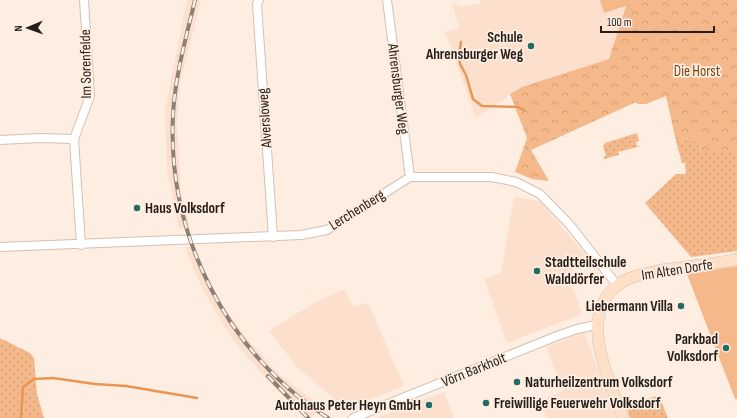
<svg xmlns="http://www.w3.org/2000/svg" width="737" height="418" font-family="'Sofia Sans Condensed',sans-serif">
	<defs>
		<pattern id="grass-dots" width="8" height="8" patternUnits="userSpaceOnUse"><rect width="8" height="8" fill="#f5b88b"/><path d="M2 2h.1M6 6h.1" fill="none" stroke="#d29e77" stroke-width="1.8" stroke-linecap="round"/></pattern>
		<pattern id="forest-crowns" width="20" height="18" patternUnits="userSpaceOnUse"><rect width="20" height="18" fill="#f5b88b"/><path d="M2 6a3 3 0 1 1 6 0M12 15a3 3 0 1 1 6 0" fill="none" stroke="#d29e77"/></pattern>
	</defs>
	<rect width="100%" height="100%" fill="#feede1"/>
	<g fill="#fce0cd">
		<polygon points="187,0 201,0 180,83 177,123 181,195 190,228 179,228 167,168 165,111"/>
		<polygon points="480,0 628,0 609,59 522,87 476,118 445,32 459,28 452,3 462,7 480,3"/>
		<polygon points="514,197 540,201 589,259 573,269 570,278 582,314 507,343 484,279 501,273"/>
		<polygon points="194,246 220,302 250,342 279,374 321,407 311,418 306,418 265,378 228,333 201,286 185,248"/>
		<polygon points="344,289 353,307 368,303 404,386 346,409 298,368 269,331 309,306"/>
		<polygon points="584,332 616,418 546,418 540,400 563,391 546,347"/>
		<polygon points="444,392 454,418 376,418"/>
	</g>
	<g fill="url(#grass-dots)">
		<polygon points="637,133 639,141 636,142 637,146 641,146 618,152 619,155 604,159 603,157 606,156 603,146 605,143"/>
		<polygon points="697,136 702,153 737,153 737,251 691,257 645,203 676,174 686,174 685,163 682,163 676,141"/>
		<polygon points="0,338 30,353 34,358 37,394 44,418 0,418"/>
		<polygon points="659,396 668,418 630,418 625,403"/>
	</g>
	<polygon fill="url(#forest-crowns)" points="628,0 737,0 737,153 702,153 697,136 676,141 666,96 646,104 638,104 636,102 531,150 549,181 532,179 515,172 527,138 510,94 522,87 609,59"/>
	<g fill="#f5b88b">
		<polygon points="600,0 628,0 629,5 604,13"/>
		<polygon points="737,266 737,399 735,399 687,274"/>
	</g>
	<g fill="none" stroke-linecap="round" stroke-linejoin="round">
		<g stroke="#e99655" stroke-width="2.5">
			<polyline points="461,42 459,56 460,64 466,75 473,99 482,106 518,107 524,110"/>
			<polyline points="21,418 23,387 34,379 53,378 95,384 126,386 197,398"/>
		</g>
		<g stroke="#d5c1b3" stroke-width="10">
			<g id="street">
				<polyline points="259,0 257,4 273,237"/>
				<polyline points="387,0 410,177"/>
				<polyline points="0,140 40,138 74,139"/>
				<polyline points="81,245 74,139 90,96 84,0"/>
				<polyline points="0,247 301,235 327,230 410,177 492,177 516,182 540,194 570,225 617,285"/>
				<polyline points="353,418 557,336 577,329 596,325"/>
			</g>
		</g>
		<g stroke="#d5c1b3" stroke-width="12">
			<path id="secondary" d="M 623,418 C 610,380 576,316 618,285 C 629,276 648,273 661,270 C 687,266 712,265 737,259"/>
		</g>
		<use href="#street" stroke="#fff" stroke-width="8"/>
		<use href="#secondary" stroke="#fde0c7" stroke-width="11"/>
		<g stroke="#8c8077" stroke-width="4">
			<g id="rail">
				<path d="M 195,0 C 186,38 175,76 173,115 C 167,236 227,353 328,418"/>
				<polyline points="268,376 308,418"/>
			</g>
		</g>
		<use href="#rail" stroke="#feede1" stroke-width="2.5" stroke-dasharray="8" stroke-linecap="butt"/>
	</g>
	<g fill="#236b61" stroke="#feede1" stroke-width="1.5">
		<circle cx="531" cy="46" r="4"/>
		<circle cx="137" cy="208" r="4"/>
		<circle cx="537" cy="271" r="4"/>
		<circle cx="681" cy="306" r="4"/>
		<circle cx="726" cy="348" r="4"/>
		<circle cx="517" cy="382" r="4"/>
		<circle cx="486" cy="403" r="4"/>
		<circle cx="429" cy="405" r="4"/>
	</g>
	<g text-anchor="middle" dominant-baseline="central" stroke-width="3.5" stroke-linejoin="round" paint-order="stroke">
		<g font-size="15" font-weight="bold" fill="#261f19" stroke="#feede1" text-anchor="end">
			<text x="523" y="37">Schule<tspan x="523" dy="17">Ahrensburger Weg</tspan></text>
			<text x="145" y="208" text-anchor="start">Haus Volksdorf</text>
			<text x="545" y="262" text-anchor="start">Stadtteilschule<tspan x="545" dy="17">Walddörfer</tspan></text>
			<text x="673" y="306">Liebermann Villa</text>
			<text x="718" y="339">Parkbad<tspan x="718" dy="17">Volksdorf</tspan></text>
			<text x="525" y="382" text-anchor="start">Naturheilzentrum Volksdorf</text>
			<text x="494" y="403" text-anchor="start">Freiwillige Feuerwehr Volksdorf</text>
			<text x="421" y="405">Autohaus Peter Heyn GmbH</text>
		</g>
		<g font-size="15" fill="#261f19" stroke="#feede1">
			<text transform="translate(86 64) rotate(-91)">Im Sorenfelde</text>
			<text transform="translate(398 89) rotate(83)">Ahrensburger Weg</text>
			<text transform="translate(265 118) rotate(-94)">Alversloweg</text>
			<text transform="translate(357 210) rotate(-32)">Lerchenberg</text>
			<text transform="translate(677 270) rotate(-9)">Im Alten Dorfe</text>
			<text transform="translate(474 370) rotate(-22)">Vörn Barkholt</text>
		</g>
		<g font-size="15" fill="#7a4414" stroke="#feede1">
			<text x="697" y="71">Die Horst</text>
		</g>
	</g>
	<g transform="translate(28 28) rotate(268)" stroke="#feede1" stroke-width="3" paint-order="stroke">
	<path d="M0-3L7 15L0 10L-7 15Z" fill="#261f19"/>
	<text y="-6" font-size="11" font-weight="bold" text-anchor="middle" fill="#261f19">N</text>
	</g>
	<path d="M601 26v6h113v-6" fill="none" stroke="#261f19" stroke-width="2"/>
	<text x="607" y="26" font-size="12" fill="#261f19" stroke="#feede1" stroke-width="3" paint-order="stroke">100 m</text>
</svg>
